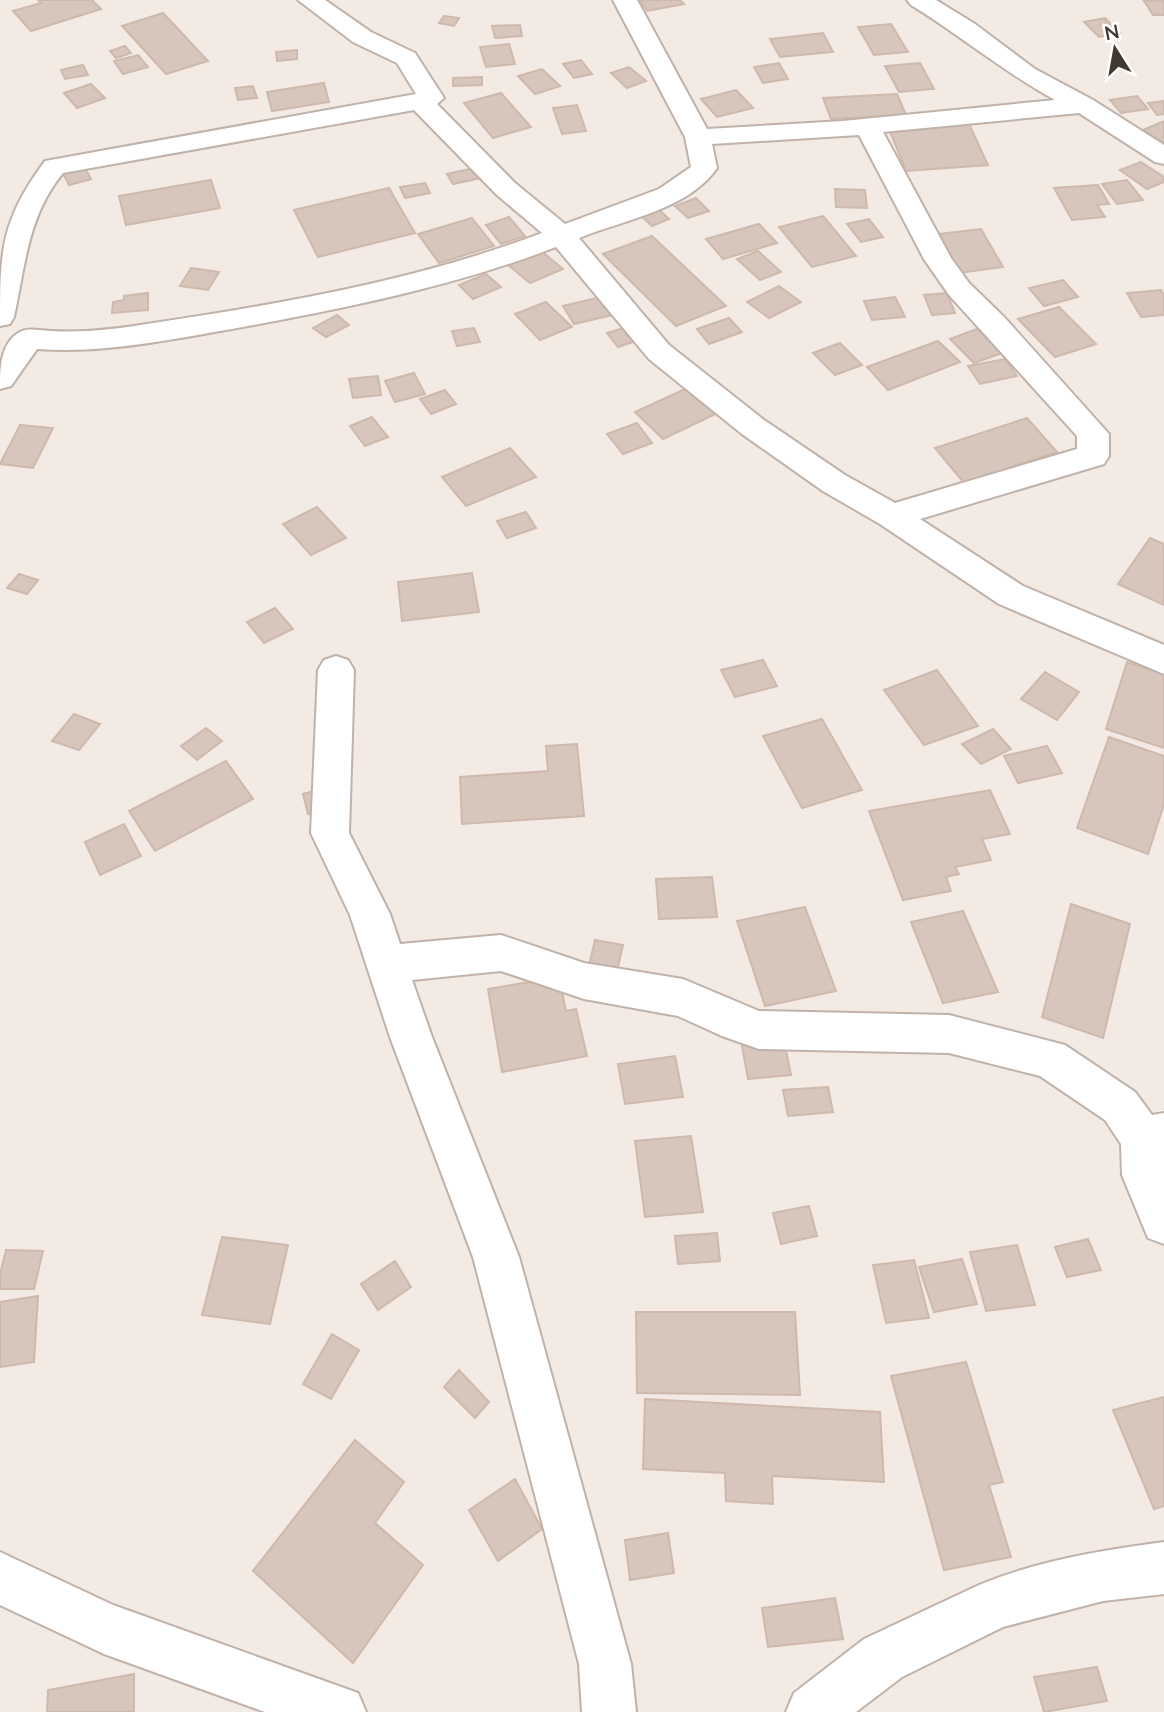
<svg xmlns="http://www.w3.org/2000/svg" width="1164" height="1712" font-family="Lato,sans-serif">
	<rect width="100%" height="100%" fill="#f2eae3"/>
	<g fill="#d6c6bc" stroke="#ceb9ac" stroke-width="2">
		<polygon points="38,0 92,0 101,9 31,31 13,11 41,3"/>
		<polygon points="640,0 680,0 684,4 647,11"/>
		<polygon points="1164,0 1164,15 1153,15 1144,1"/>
		<polygon points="163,13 208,61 166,74 122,26"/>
		<polygon points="444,16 459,18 454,26 439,23"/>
		<polygon points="1105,18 1120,33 1099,37 1084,22"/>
		<polygon points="891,24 908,52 874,55 858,27"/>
		<polygon points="520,25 522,36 495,38 492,26"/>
		<polygon points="823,33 833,52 780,57 770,39"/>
		<polygon points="509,44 515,64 486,67 480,47"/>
		<polygon points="125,46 131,53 116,58 110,51"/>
		<polygon points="297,50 297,59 277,61 276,52"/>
		<polygon points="138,55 148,67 123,74 114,61"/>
		<polygon points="581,60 592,74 574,78 563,64"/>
		<polygon points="779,63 788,79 763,83 754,67"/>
		<polygon points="920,63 934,89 899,92 885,66"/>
		<polygon points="83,65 88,75 65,79 61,70"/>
		<polygon points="629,67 646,81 627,88 611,73"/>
		<polygon points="542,69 560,86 535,94 518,76"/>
		<polygon points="482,77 482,85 453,86 453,78"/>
		<polygon points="324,83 329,102 272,111 267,92"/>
		<polygon points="91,84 105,98 77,108 64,93"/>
		<polygon points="253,86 257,98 238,100 235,88"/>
		<polygon points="736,90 753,108 717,117 701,99"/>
		<polygon points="501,93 531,127 493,138 464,103"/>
		<polygon points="897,94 906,115 831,119 823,98"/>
		<polygon points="1137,96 1148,109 1121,113 1110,100"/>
		<polygon points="1164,101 1164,114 1157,115 1148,103"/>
		<polygon points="577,105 586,131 562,134 553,108"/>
		<polygon points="1164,121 1164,143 1143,130"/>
		<polygon points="969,124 988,165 906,171 889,129"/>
		<polygon points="1141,162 1164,177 1164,182 1147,189 1120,170"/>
		<polygon points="84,166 91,179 69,185 62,171"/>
		<polygon points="474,168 481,178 453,184 447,174"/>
		<polygon points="211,180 220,208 126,225 119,196"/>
		<polygon points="1127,180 1143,200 1117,204 1102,184"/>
		<polygon points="425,183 430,193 405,198 400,187"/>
		<polygon points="1098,185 1109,204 1097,205 1105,217 1072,220 1054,188"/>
		<polygon points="389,188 415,233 318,257 294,210"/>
		<polygon points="835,189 865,190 867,208 836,207"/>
		<polygon points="696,198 709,211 688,218 675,206"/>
		<polygon points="656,207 669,219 652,226 639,214"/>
		<polygon points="823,216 856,256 812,267 779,227"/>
		<polygon points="509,217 525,236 501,244 486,225"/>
		<polygon points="472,218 494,246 439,263 418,234"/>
		<polygon points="869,219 883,237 861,242 847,224"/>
		<polygon points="759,224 777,243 723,259 706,239"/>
		<polygon points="981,229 1003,267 959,273 938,234"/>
		<polygon points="652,236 726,306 676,326 603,254"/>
		<polygon points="541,251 563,269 530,283 508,265"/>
		<polygon points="758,251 781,272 760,280 737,259"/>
		<polygon points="191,268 219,272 208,290 180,286"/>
		<polygon points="486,274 501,287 473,299 459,285"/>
		<polygon points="1063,280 1078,297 1044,306 1029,288"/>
		<polygon points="779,286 801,302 769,318 747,302"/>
		<polygon points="1161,290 1164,295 1164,315 1141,317 1127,293"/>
		<polygon points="148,293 148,310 112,313 113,302 124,300 124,296"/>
		<polygon points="947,293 955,313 932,315 924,295"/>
		<polygon points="601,297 612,315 574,324 563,306"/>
		<polygon points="895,297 905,317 872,320 864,301"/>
		<polygon points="546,302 572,327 540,340 515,314"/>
		<polygon points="1059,307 1096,344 1055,357 1018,319"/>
		<polygon points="337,315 349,325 326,337 313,328"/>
		<polygon points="729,318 742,332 709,344 697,329"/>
		<polygon points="631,326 642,339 618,347 607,333"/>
		<polygon points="474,328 480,342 457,346 452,331"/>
		<polygon points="977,329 1002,353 974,363 950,339"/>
		<polygon points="938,341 960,362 888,390 867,367"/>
		<polygon points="840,343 862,365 835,375 813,353"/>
		<polygon points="1005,359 1017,376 980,384 968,366"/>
		<polygon points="414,373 425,394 395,402 385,381"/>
		<polygon points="378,376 381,395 353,398 349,379"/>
		<polygon points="696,384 724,410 663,439 635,412"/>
		<polygon points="445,390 456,404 431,414 420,399"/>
		<polygon points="372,417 388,437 365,446 350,426"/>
		<polygon points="1027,418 1057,452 964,483 935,448"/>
		<polygon points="637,423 652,443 623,454 607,434"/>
		<polygon points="20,425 53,428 33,468 0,464"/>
		<polygon points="510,448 536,477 466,506 442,477"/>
		<polygon points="317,507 346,538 311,555 283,524"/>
		<polygon points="526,512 536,528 507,538 497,521"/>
		<polygon points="1150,538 1164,544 1164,605 1118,584"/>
		<polygon points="472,573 479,612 402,621 398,582"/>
		<polygon points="19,574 38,580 27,594 7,588"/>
		<polygon points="275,608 293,629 264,643 247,622"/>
		<polygon points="763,660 777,686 735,697 721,670"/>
		<polygon points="1127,662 1164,674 1164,748 1106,729"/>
		<polygon points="937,670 978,726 924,745 884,690"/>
		<polygon points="1045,672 1079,692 1057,720 1021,699"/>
		<polygon points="74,714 100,724 79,750 52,741"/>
		<polygon points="822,719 862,790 802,808 763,736"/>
		<polygon points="206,728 222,741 197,760 181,746"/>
		<polygon points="993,729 1011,749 981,764 962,744"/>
		<polygon points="1109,737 1164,756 1164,804 1148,854 1077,828"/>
		<polygon points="577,744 584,816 462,824 460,777 548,771 546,746"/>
		<polygon points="1047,746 1062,773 1018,783 1004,756"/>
		<polygon points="226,761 253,799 155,851 129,811"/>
		<polygon points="322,789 328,809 308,814 303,794"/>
		<polygon points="990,790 1010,834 982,839 991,860 955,867 959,874 946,877 951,891 903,900 869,811"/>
		<polygon points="124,824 141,856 100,875 85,842"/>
		<polygon points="712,877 717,917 659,919 656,879"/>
		<polygon points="1071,904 1130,924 1103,1038 1042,1017"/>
		<polygon points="805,907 836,991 765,1006 737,921"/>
		<polygon points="963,911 998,992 943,1003 911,922"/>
		<polygon points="595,940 623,945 616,975 588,970"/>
		<polygon points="559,977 566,1011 576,1009 587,1056 502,1072 488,989"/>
		<polygon points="783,1035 791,1075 748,1079 741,1040"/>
		<polygon points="675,1056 683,1097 625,1104 618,1064"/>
		<polygon points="828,1087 833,1112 788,1116 783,1090"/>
		<polygon points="691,1136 703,1212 645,1217 635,1141"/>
		<polygon points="809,1206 817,1236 781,1244 773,1213"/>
		<polygon points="717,1233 720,1261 678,1264 675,1236"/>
		<polygon points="222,1237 288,1245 270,1324 202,1315"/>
		<polygon points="1088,1239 1101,1270 1067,1277 1055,1247"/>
		<polygon points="1017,1245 1035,1305 986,1311 970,1252"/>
		<polygon points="6,1250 43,1251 34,1289 0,1289 0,1274"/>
		<polygon points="962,1259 977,1304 934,1312 919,1267"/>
		<polygon points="914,1260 929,1318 886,1323 873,1265"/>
		<polygon points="395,1261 411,1287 378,1310 361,1284"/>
		<polygon points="38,1296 34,1362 0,1367 0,1302"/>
		<polygon points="636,1312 795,1312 800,1395 637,1393"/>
		<polygon points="332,1334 359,1350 331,1399 303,1384"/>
		<polygon points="966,1362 1003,1482 989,1485 1011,1557 944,1570 891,1376"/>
		<polygon points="459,1370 489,1402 475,1418 444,1387"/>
		<polygon points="1164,1397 1164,1506 1154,1509 1113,1410"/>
		<polygon points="645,1399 880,1412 884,1482 772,1476 773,1504 726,1501 725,1473 643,1469"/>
		<polygon points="355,1440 404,1482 375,1523 423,1565 353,1663 253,1571"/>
		<polygon points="515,1479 542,1529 498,1561 469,1510"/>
		<polygon points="668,1533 674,1573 630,1580 625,1540"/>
		<polygon points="835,1598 843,1639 768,1647 762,1608"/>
		<polygon points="1097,1667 1107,1701 1044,1712 1034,1677"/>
		<polygon points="134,1674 134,1712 47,1712 48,1690"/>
	</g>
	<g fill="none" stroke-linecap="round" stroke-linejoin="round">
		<g stroke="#c0b2a9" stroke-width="4">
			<g id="minor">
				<path d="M 298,0 L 325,0 L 371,32 L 415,53 L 444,98 L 437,104 L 515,183 L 565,224 L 659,189 L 691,167 L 685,137 L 613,0 L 637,0 L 707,129 L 843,121 L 1055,100 C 1004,72 960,35 911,5 L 907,0 L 936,0 L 975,24 L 1035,69 L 1093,100 L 1164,145 L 1164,164 L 1155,162 L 1079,113 L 883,132 L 951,258 L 969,283 L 1004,317 L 1109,434 L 1109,456 L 1104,464 L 920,519 L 1023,586 L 1164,645 L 1164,674 L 999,604 L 880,524 L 823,491 L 742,434 L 649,359 L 556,247 C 453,287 341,309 232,329 C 168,340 102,354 37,349 L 11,386 L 0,389 C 0,369 0,343 20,332 C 29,327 42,331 52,331 C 83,333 116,329 147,324 C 280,304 416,281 542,233 L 497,195 L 414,110 L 63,173 C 28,215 25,266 14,317 L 10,324 L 0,326 C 0,252 0,222 45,161 L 416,94 L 397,63 L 353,42 ZM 859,135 L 924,259 L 949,295 L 1077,436 L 1077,449 L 895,503 L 845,475 L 764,420 L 669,345 L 579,238 C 623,220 688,210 717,168 L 712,144 Z"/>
				<polygon points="336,656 348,660 354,670 349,833 390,914 400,944 501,935 584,963 683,979 759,1011 949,1015 1065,1045 1135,1092 1152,1115 1164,1113 1164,1244 1148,1238 1122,1175 1121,1144 1105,1120 1040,1076 949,1053 759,1049 722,1036 678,1016 584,999 501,971 412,980 432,1037 519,1257 631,1664 636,1712 582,1712 579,1664 473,1257 390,1037 350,915 311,833 318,670 324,660"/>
				<path d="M 1164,1542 L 1164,1594 L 1103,1601 L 1003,1627 L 902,1677 L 856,1712 L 786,1712 L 794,1693 L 864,1639 L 979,1585 C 1037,1561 1102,1550 1164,1542 Z"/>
				<polygon points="0,1552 113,1605 358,1693 366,1712 265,1712 104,1654 0,1605"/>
			</g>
		</g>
		<use href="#minor" fill="#fff" fill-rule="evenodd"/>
	</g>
	<g transform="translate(1115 49) rotate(349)" stroke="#ffffff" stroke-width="5" paint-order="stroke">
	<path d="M0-5L12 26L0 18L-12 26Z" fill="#433933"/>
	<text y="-10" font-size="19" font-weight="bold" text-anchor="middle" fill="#433933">N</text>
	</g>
</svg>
